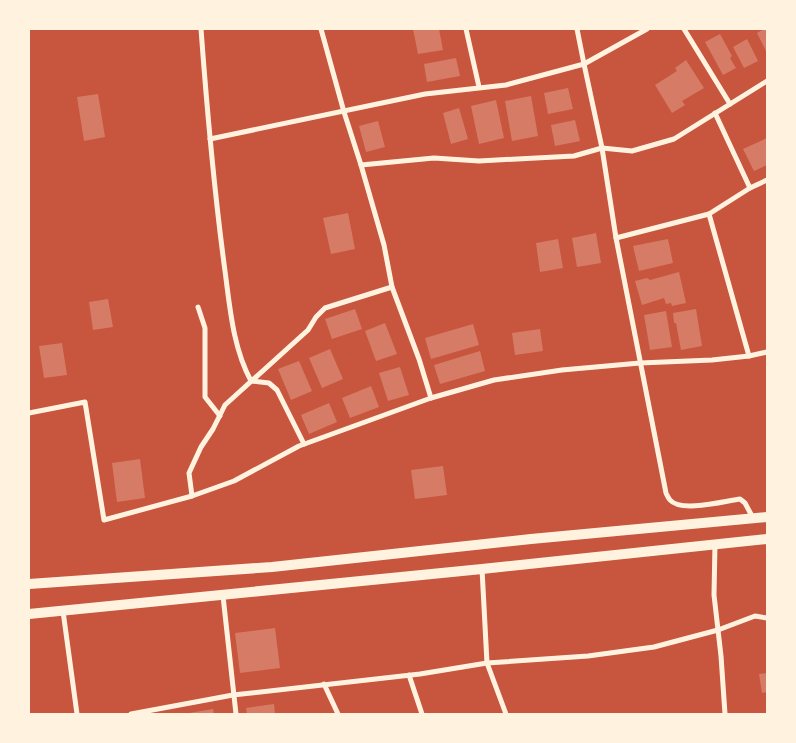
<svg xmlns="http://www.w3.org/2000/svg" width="796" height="743" font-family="'Fira Sans',sans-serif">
	<rect width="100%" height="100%" fill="#c8553d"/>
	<g fill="#d67c66">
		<polygon points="413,29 439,29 443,50 418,54"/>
		<polygon points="764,29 767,29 767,53 757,33"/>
		<polygon points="720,34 732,56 730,58 736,68 723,75 705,42"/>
		<polygon points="747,39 758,61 744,68 733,47"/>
		<polygon points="456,58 460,76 427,82 424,64"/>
		<polygon points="686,60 704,88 682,101 685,105 672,113 655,85 677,71 675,68"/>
		<polygon points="568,88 573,109 548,114 544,93"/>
		<polygon points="98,94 105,137 84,141 77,97"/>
		<polygon points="531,96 538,136 512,141 505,101"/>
		<polygon points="496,100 504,138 479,144 471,106"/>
		<polygon points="459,108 468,139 451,144 443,113"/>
		<polygon points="575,120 580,141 555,146 551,125"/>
		<polygon points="378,121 385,147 366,152 359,126"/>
		<polygon points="767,138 767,165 754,171 743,149"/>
		<polygon points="348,213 355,249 331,254 323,218"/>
		<polygon points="596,233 601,263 577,267 572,238"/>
		<polygon points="558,239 563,268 540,272 536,243"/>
		<polygon points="668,239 673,263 639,271 633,246"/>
		<polygon points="679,272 686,303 672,306 671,303 666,304 664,298 642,305 635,281 647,278 650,280"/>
		<polygon points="108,299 113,327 93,330 89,302"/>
		<polygon points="355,309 362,329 332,339 325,319"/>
		<polygon points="696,309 702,346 681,350 676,323 674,323 673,313"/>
		<polygon points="666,311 672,347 650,350 644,315"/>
		<polygon points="385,323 397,354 376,361 365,331"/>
		<polygon points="473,324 479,345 431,359 425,338"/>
		<polygon points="540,329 543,351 515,355 512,333"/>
		<polygon points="62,343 67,375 44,378 39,346"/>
		<polygon points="330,349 343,379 322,388 309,358"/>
		<polygon points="480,351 485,371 440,384 434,365"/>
		<polygon points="299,361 312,391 291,400 278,369"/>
		<polygon points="400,367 409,395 388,401 379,373"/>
		<polygon points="371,386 379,407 350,418 342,398"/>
		<polygon points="329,403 337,422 309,434 301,415"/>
		<polygon points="140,459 145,498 117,502 112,463"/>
		<polygon points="443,466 447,495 415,499 411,470"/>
		<polygon points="275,628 280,668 240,673 235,633"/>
		<polygon points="767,673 767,692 762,693 759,674"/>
		<polygon points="274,704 275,714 247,714 246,708"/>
		<polygon points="213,709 214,714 189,714 189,713"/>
	</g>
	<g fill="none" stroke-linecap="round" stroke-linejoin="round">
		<g stroke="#fff3e0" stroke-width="5">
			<path d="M 201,29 C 207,110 214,190 225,271 C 230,308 233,348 251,381 L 269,383 L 277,390 L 304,444"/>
			<polyline points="321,29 344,112 361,165 384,245 392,287 419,359 431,398"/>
			<polyline points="466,29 479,87"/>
			<path d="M 647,29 L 584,64 L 602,148 L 616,238 L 666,493 C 667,495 668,498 670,500 C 681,513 725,501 740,499 L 745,503 L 753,518"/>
			<polyline points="684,29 730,104"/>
			<polyline points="715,113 750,188"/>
			<polyline points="210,139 425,94 506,85 584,64 577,29"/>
			<polyline points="361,165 434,158 479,161 574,156 602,148 632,151 674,139 767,81"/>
			<polyline points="709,214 749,356"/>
			<polyline points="616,238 709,214 750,188 767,180"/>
			<polyline points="198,307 205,328 205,397 220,416"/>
			<polyline points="29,413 85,402 104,520 192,496 234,481 299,446 431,398 494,380 562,370 640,363 712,360 749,356 767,352"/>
			<polyline points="192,496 189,473 201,447 213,429 225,405 308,330 316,317 325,308 392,287"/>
			<polyline points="715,544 714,595 721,656 725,714"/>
			<polyline points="482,569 487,663 506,714"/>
			<polyline points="223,596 236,714"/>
			<polyline points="63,611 77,714"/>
			<polyline points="409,675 422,714"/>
			<polyline points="324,684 338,714"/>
			<polyline points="131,714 233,695 420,674 487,663 588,656 654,647 718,630 755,616 767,618"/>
		</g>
		<g stroke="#fff3e0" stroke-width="10">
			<polyline points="29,584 272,567 531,539 767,517"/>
			<polyline points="29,614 482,569 767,539"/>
		</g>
	</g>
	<rect width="796" height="743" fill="none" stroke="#fff3e0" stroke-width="60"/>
</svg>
